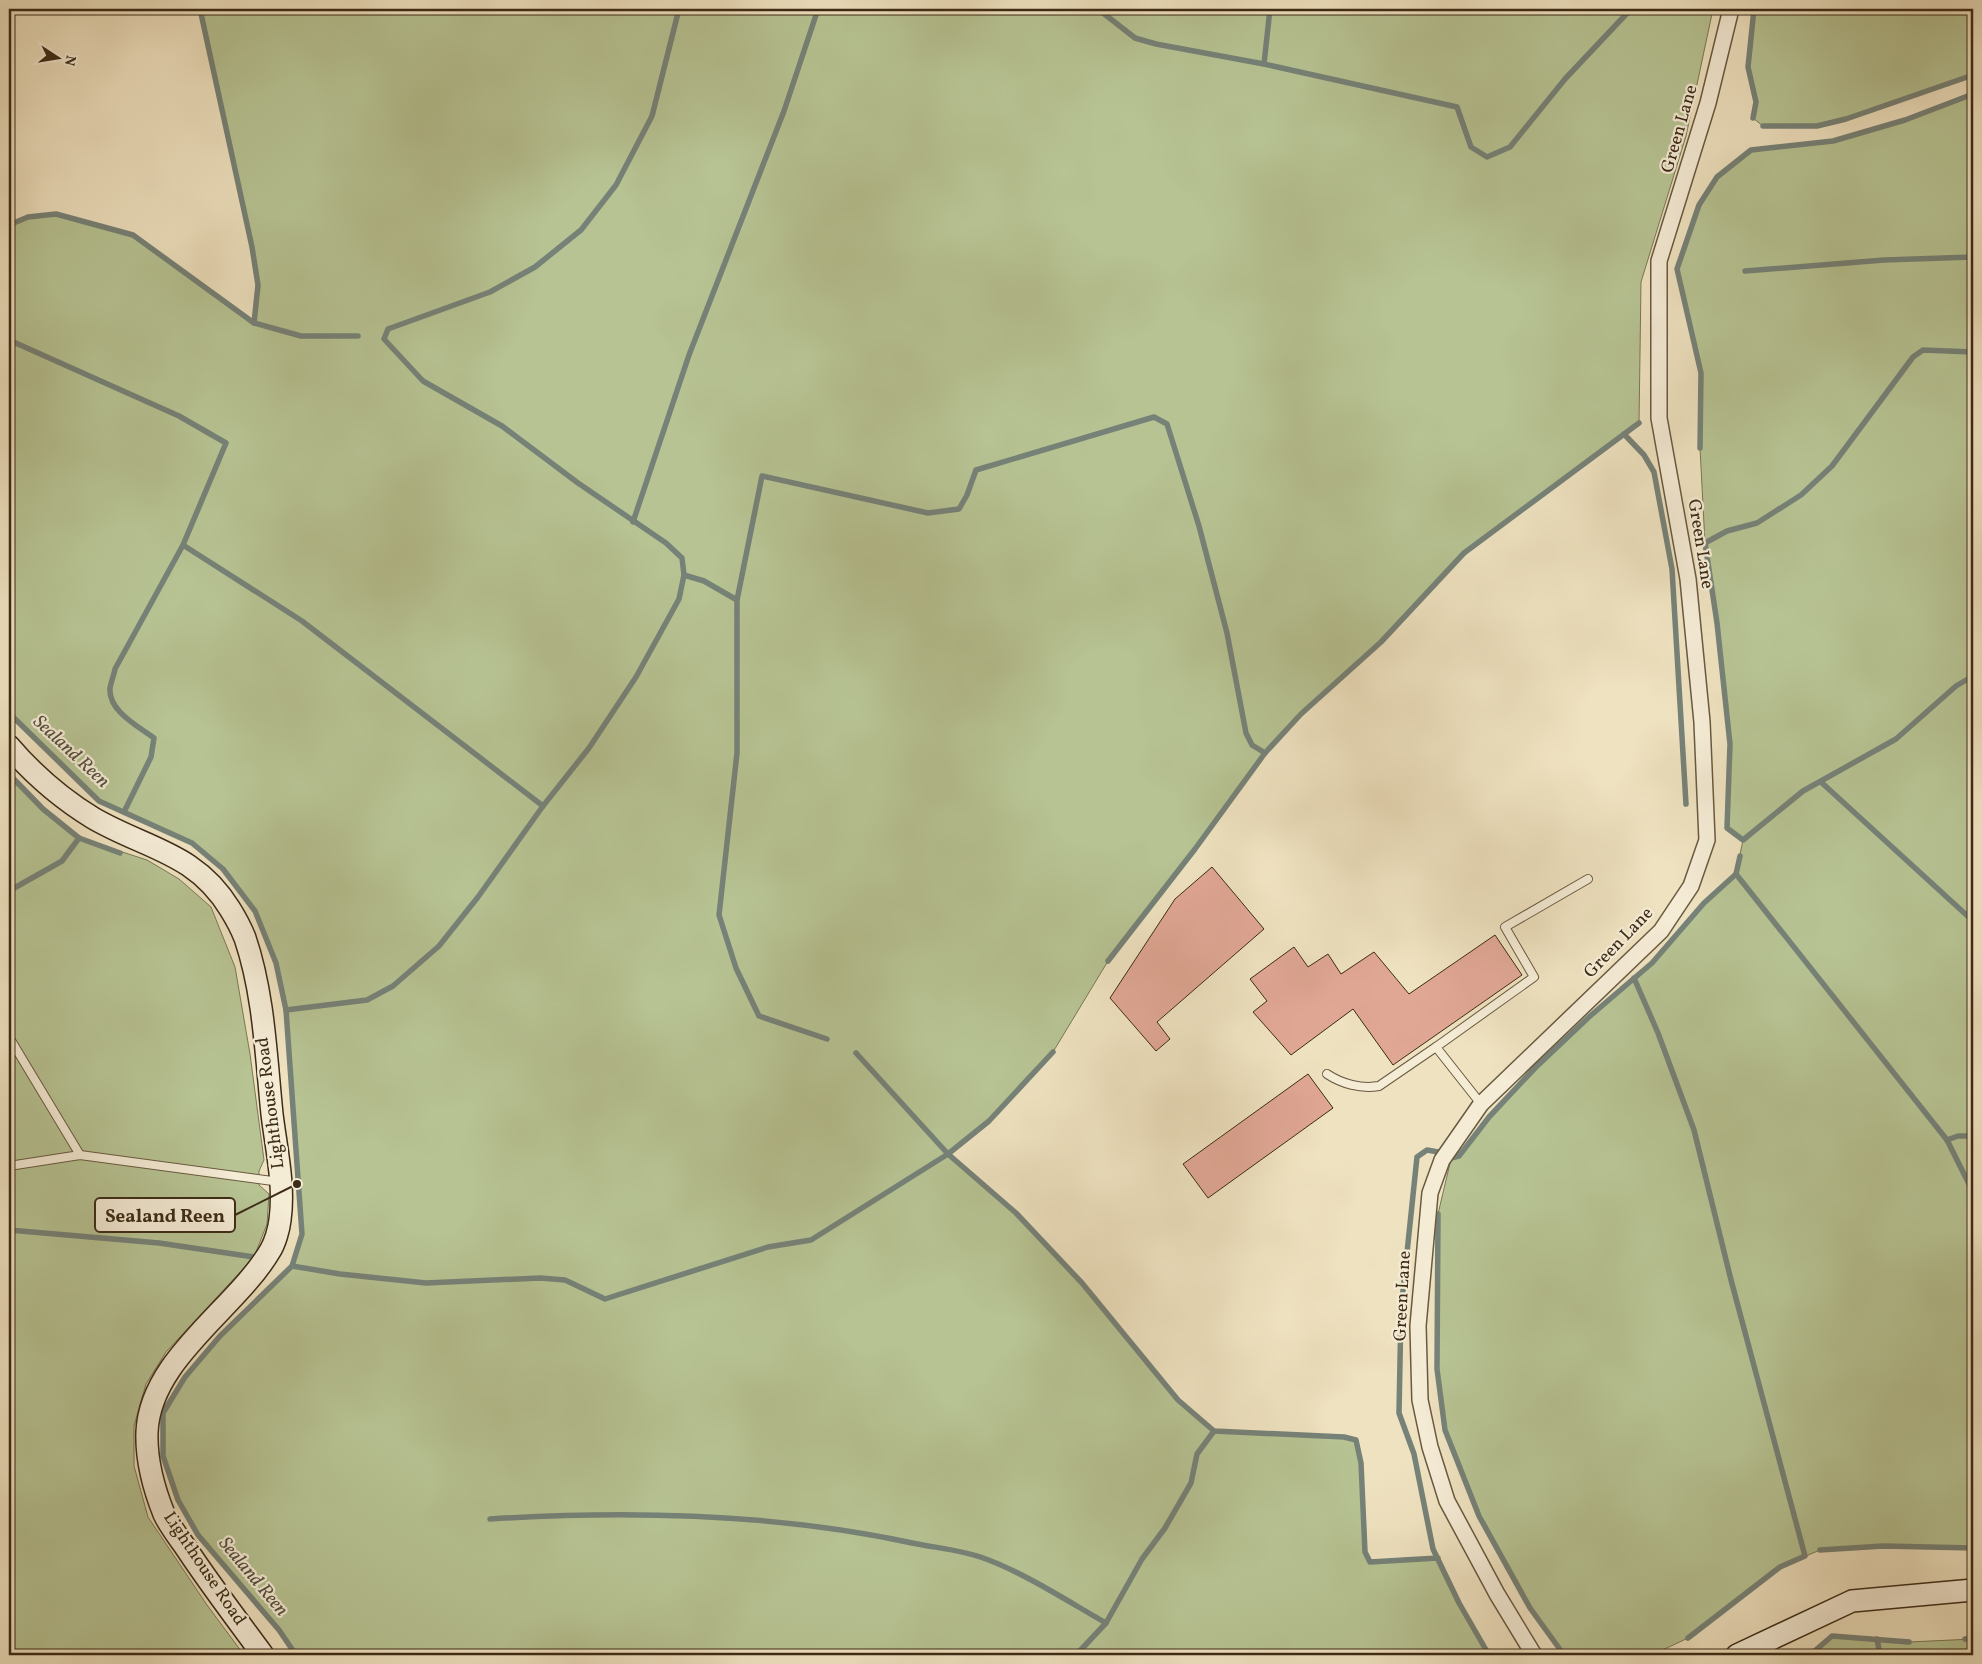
<svg xmlns="http://www.w3.org/2000/svg" width="1982" height="1664" font-family="Vollkorn,serif">
	<rect width="100%" height="100%" fill="#efe2c0"/>
	<filter id="stains"><feTurbulence type="fractalNoise" baseFrequency=".004" numOctaves="4"/><feColorMatrix values="0 0 0 0 .2 0 0 0 0 .09 0 0 0 0 .02 0 0 0 .5 -.17"/></filter>
	<radialGradient id="worn" r=".72"><stop offset=".6" stop-color="#630" stop-opacity="0"/><stop offset="1" stop-color="#630" stop-opacity=".3"/></radialGradient>
	<g fill="#b7c393" stroke="#7a7754" fill-rule="evenodd">
		<polygon points="200,9 1713,9 1686,136 1641,282 1639,423 1464,553 1381,642 1301,714 1265,753 1195,849 1108,961 1053,1052 989,1121 948,1154 1016,1213 1082,1283 1178,1400 1214,1430 1344,1437 1356,1440 1361,1463 1365,1552 1370,1562 1438,1558 1459,1603 1489,1655 296,1655 279,1630 198,1535 178,1500 163,1456 163,1413 185,1377 220,1336 292,1266 302,1234 286,1010 276,963 255,911 223,869 192,843 99,801 9,713 9,225 28,217 56,214 133,235 254,323 258,285 252,247"/>
		<polygon points="1754,9 1973,9 1973,75 1846,119 1817,126 1763,126 1753,118 1756,102 1748,67"/>
		<path d="M 1973,94 L 1973,1548 L 1883,1546 L 1820,1550 L 1780,1567 L 1688,1638 L 1652,1655 L 1564,1655 L 1530,1608 L 1479,1516 L 1445,1430 L 1437,1369 L 1436,1279 L 1438,1214 L 1451,1159 L 1459,1156 L 1489,1117 L 1535,1068 L 1590,1016 L 1652,963 L 1704,903 L 1736,874 L 1743,840 L 1727,828 L 1730,744 L 1717,623 L 1705,543 L 1700,448 L 1701,373 L 1677,269 L 1687,237 L 1699,205 L 1717,177 L 1751,150 L 1833,141 L 1905,120 ZM 1709,1192 L 1710,1192 L 1775,1442 Z"/>
		<polygon points="9,774 43,809 79,838 147,860 179,879 211,907 235,967 250,1054 264,1160 259,1171 259,1185 269,1194 267,1224 254,1257 166,1352 146,1384 134,1426 134,1466 148,1517 207,1605 244,1655 9,1655"/>
		<polygon points="1832,1636 1909,1642 1973,1639 1973,1655 1810,1655"/>
	</g>
	<g fill="none" stroke-linecap="round" stroke-linejoin="round">
		<g stroke="#768278" stroke-width="5.5">
			<polyline points="200,9 252,247 258,285 254,323"/>
			<polyline points="1098,9 1135,38 1156,44 1264,64 1457,107 1471,147 1487,157 1510,147 1565,79 1631,9"/>
			<polyline points="1264,64 1270,9"/>
			<polyline points="1753,118 1756,102 1748,67 1754,9"/>
			<polyline points="1763,126 1817,126 1846,119 1973,75"/>
			<polyline points="9,225 28,217 56,214 133,235 254,323 301,336 358,336"/>
			<polyline points="1745,271 1884,260 1973,257"/>
			<path d="M 9,340 L 179,416 L 226,443 L 183,545 L 115,669 C 114,675 111,682 110,688 C 108,711 138,726 154,738 L 151,757 L 124,812"/>
			<polyline points="1973,352 1923,350 1913,357 1832,466 1801,495 1757,523 1727,531 1705,543 1717,623 1730,744 1727,828 1743,840 1803,791 1896,739 1956,686 1973,676"/>
			<polyline points="1624,434 1644,455 1654,472 1672,569 1686,804"/>
			<polyline points="1700,448 1701,373 1677,269 1699,205 1717,177 1751,150 1833,141 1905,120 1973,94"/>
			<polyline points="633,522 689,355 784,111 818,9"/>
			<polyline points="183,545 302,621 543,806"/>
			<polyline points="684,575 704,581 737,600"/>
			<polyline points="9,713 99,801 192,843 223,869 255,911 276,963 286,1010 302,1234 292,1266 220,1336 185,1377 163,1413 163,1456 178,1500 198,1535 279,1630 296,1655"/>
			<polyline points="9,774 43,809 79,838 120,853"/>
			<polyline points="1821,782 1973,921"/>
			<polyline points="1736,874 1947,1140 1973,1192"/>
			<polyline points="9,891 62,861 79,838"/>
			<polyline points="1108,961 1195,849 1265,753 1301,714 1381,642 1464,553 1639,423"/>
			<polyline points="1634,978 1658,1033 1694,1130 1731,1280 1805,1556 1780,1567 1688,1638"/>
			<polyline points="286,1010 367,1000 393,986 439,946 478,897 543,806 589,748 636,677 679,599 684,575 682,558 666,543 578,483 502,426 423,381 384,339 388,329 490,292 535,267 581,230 616,185 652,116 679,9"/>
			<polyline points="827,1039 759,1016 736,968 719,915 737,753 737,600 762,476 928,513 959,509 967,495 976,470 1154,417 1167,424 1199,526 1227,633 1246,733 1252,745 1265,753"/>
			<polyline points="856,1053 948,1154 1016,1213 1082,1283 1178,1400 1214,1431 1344,1437 1356,1440 1361,1463 1365,1552 1370,1562 1438,1558"/>
			<polyline points="1947,1140 1958,1136 1973,1136"/>
			<polyline points="1438,1152 1427,1150 1417,1157 1401,1310 1399,1413 1414,1454 1433,1549 1459,1603 1489,1655"/>
			<polyline points="1451,1158 1459,1156 1489,1117 1535,1068 1590,1016 1652,963 1704,903 1736,874 1740,856"/>
			<polyline points="1438,1214 1437,1369 1445,1430 1479,1516 1530,1608 1564,1655"/>
			<polyline points="9,1230 159,1243 254,1257"/>
			<polyline points="292,1266 340,1274 426,1283 540,1278 565,1280 605,1299 768,1247 811,1240 948,1154 989,1121 1053,1052"/>
			<path d="M 490,1519 C 631,1510 774,1513 912,1543 C 936,1548 964,1550 986,1559 C 1026,1574 1069,1602 1106,1623"/>
			<polyline points="1820,1550 1883,1546 1973,1548"/>
			<polyline points="1877,1639 1880,1655"/>
			<polyline points="1965,1639 1973,1639"/>
			<polyline points="1076,1655 1106,1623 1142,1559 1165,1528 1191,1483 1197,1454 1214,1431"/>
			<polyline points="1810,1655 1832,1636 1909,1642"/>
		</g>
	</g>
	<g fill="#e0a795" stroke="#3c2b16">
		<polygon points="1212,867 1264,929 1157,1022 1170,1039 1156,1051 1110,998 1175,899"/>
		<polygon points="1495,935 1522,975 1393,1065 1353,1009 1291,1055 1253,1012 1267,1001 1250,979 1294,947 1308,967 1328,954 1341,974 1374,952 1409,994"/>
		<polygon points="1308,1074 1333,1108 1208,1198 1183,1164"/>
	</g>
	<g fill="none" stroke-linecap="round" stroke-linejoin="round">
		<g stroke="#695940" stroke-width="10">
			<g id="lane">
				<polyline points="9,1037 80,1155"/>
				<path d="M 1327,1074 C 1342,1084 1361,1089 1379,1086 L 1436,1047"/>
				<polyline points="1481,1104 1436,1047 1534,977 1505,927 1588,879"/>
				<polyline points="9,1166 80,1155 280,1182"/>
			</g>
		</g>
		<g stroke="#695940" stroke-width="18">
			<polyline id="street" points="1534,1655 1497,1594 1447,1501 1430,1447 1420,1400 1418,1326 1430,1193 1442,1160 1481,1104 1661,931 1691,886 1707,840 1702,722 1688,579 1659,418 1659,261 1708,103 1731,9"/>
		</g>
		<g stroke="#3c2b16" stroke-width="24">
			<g id="secondary">
				<path d="M 9,746 C 33,774 62,799 93,818 C 146,849 195,852 230,909 C 235,917 241,928 245,938 C 264,994 266,1056 272,1114 C 276,1148 285,1185 280,1220 C 279,1229 275,1243 270,1251 C 235,1310 150,1359 147,1432 C 146,1459 154,1489 164,1514 C 170,1527 180,1539 188,1551 C 212,1587 238,1621 263,1655"/>
				<polyline points="1737,1655 1852,1601 1973,1590"/>
			</g>
		</g>
		<use href="#lane" stroke="#f5ecd6" stroke-width="8"/>
		<use href="#street" stroke="#f5ecd6" stroke-width="15"/>
		<use href="#secondary" stroke="#f5ecd6" stroke-width="21"/>
	</g>
	<g text-anchor="middle" dominant-baseline="central" stroke-width="4.5" stroke-linejoin="round" paint-order="stroke">
		<g font-size="18" fill="#3c2b16" stroke="#f5ecd6">
			<text transform="translate(1680 129) rotate(-74)">Green Lane</text>
			<text transform="translate(1700 544) rotate(81)">Green Lane</text>
			<text transform="translate(1619 943) rotate(-46)">Green Lane</text>
			<text transform="translate(271 1103) rotate(-97)">Lighthouse Road</text>
			<text transform="translate(1403 1296) rotate(-87)">Green Lane</text>
			<text transform="translate(204 1569) rotate(56)">Lighthouse Road</text>
		</g>
		<g font-size="19" font-style="italic" fill="#544f3f" stroke="#f5ecd6">
			<text transform="translate(71 752) rotate(43)">Sealand Reen</text>
			<text transform="translate(253 1577) rotate(50)">Sealand Reen</text>
		</g>
	</g>
	<path fill="none" stroke="#3c2b16" stroke-width="2" d="M297 1184L235 1215"/>
	<circle fill="#3c2b16" stroke="#f5ecd6" stroke-width="2" cx="297" cy="1184" r="5"/>
	<rect fill="#f5ecd6" stroke="#3c2b16" stroke-width="2" x="95" y="1198" width="140" height="34" rx="5"/>
	<g font-size="19" text-anchor="middle" font-weight="bold" fill="#3c2b16">
		<text x="165" y="1222">Sealand Reen</text>
	</g>
	<rect width="1982" height="1664" fill="none" stroke="#efe2c0" stroke-width="30"/>
	<rect x="10" y="10" width="1962" height="1644" fill="none" stroke="#3c2b16" stroke-width="2.5"/>
	<rect x="15" y="15" width="1952" height="1634" fill="none" stroke="#3c2b16"/>
	<g transform="translate(58 58) rotate(102)" stroke="#f5ecd6" stroke-width="4" paint-order="stroke">
	<path d="M0-4L9 19L0 12L-9 19Z" fill="#3c2b16"/>
	<text y="-8" font-size="14" font-weight="bold" text-anchor="middle" fill="#3c2b16">N</text>
	</g>
	<rect width="100%" height="100%" filter="url(#stains)"/>
	<rect width="100%" height="100%" fill="url(#worn)"/>
</svg>
